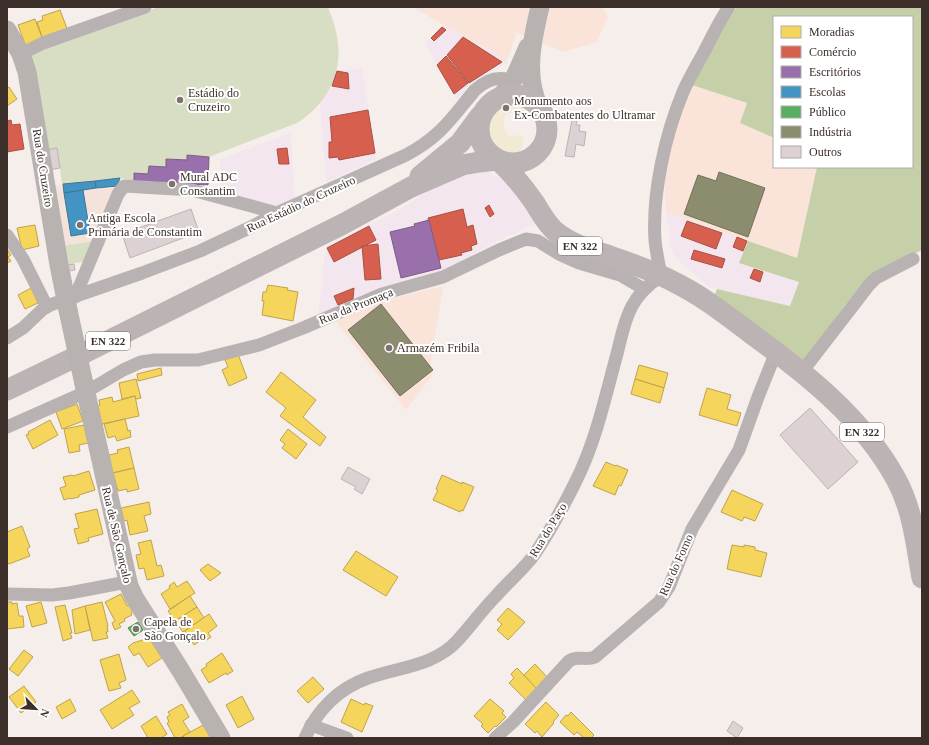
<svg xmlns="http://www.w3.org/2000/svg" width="929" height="745" font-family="'Times New Roman',serif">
	<rect width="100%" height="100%" fill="#f6eeeb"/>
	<g fill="#f3e6ef">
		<polygon points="443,25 491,51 506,63 470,86 458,101 425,43"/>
		<polygon points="362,68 377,159 326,182 320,104 332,86 337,71"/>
		<polygon points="291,133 295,199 276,208 219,192 220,159"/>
		<polygon points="478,171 487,172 502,179 510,187 537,223 491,244 441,273 382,287 318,316 326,246 398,211 437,185"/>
		<polygon points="666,212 748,241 739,263 799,282 790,306 709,287 682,264 673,254 668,241 671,242"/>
	</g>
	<g fill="#fae4da">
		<polygon points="413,7 602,7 608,16 597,42 563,52 517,33 506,63 491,51 443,25"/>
		<polygon points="692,85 747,103 740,123 774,138 774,167 817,167 797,258 666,212 664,181 677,125"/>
		<polygon points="443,286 430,366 433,370 432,376 406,410 338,325 335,318 371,304"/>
	</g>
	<polygon fill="#f3e3da" points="120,178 86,261 65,265 52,186"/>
	<g fill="#d8dec4">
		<path d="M 159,7 L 328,7 C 332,18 337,31 338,43 C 342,76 325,106 297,123 L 209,157 L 187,155 L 187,160 L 167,159 L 166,167 L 149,166 L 148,174 L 135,173 L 134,181 L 120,178 L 62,185 L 60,168 L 49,170 L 31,58 L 32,55 L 46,45 Z"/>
		<polygon points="95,241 86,261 65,265 62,246"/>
	</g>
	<polygon fill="#c6d0a8" points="737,7 922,7 922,250 880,271 865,281 845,305 803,363 714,297 717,289 790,306 799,282 739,263 748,241 797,258 817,167 912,167 912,17 774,17 774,138 740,123 747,103 692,85 728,19"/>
	<path fill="#f3ead4" d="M 510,105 L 518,105 L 524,108 L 522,113 L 515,111 L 506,115 C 502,122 504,128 507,134 L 511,136 L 521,135 L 523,137 L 523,144 L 519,154 C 486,160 475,115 510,105 Z"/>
	<g fill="#f6d55c" stroke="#bea34d">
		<polygon points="60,10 68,31 43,40 37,22 43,20 42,16"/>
		<polygon points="35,19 43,40 26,47 18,25"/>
		<polygon points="9,87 17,99 7,106 7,88"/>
		<polygon points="35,225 39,246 22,250 17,228"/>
		<polygon points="7,249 11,255 8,257 11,261 7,263"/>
		<polygon points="268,285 288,288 287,290 298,292 293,321 262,315 264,301 262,301 263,292 266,292"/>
		<polygon points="31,288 38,303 25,309 18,295"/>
		<polygon points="238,354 247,378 229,386 222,370 228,367 225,360"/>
		<polygon points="639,365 668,373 664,388 635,379"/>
		<polygon points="161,368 162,375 138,381 137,374"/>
		<polygon points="281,372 316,400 303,417 326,437 320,446 280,416 286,408 266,392"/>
		<polygon points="136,379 141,398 136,399 135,396 122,399 119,383"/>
		<polygon points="635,379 664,388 660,403 631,394"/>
		<polygon points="707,388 731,395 727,409 741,413 737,426 699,415"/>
		<polygon points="135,396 139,416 97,425 93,407 100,405 99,400 112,397 113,402"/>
		<polygon points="77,404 83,421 62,429 56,412"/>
		<polygon points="125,419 128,431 130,430 131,437 117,441 115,436 108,438 104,424"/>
		<polygon points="50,420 58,435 33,449 26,435 29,434 28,432"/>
		<polygon points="84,425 88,443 79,445 80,451 69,453 64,429"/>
		<polygon points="288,429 307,444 296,459 282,448 285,444 280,440"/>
		<polygon points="129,447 134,468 113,473 109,455 118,453 117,450"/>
		<polygon points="606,462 615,466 616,465 628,470 621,486 619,485 615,495 593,486"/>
		<polygon points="134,468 139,489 127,492 127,489 118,491 113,473"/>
		<polygon points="89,471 95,490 79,495 79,497 70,499 69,498 64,500 60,488 66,486 63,477 72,475 73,476"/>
		<polygon points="442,475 462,484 462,482 474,487 463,511 461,510 460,512 433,500 438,490 436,489"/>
		<polygon points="732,490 763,504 755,521 744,517 742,521 721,512"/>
		<polygon points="149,502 151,514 144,516 148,531 130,535 127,520 124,521 121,508"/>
		<polygon points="97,509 103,534 88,538 89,541 78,544 74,529 79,528 75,514"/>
		<polygon points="22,526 30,547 27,549 30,556 9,564 7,562 7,532"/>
		<polygon points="151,540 157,566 161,565 164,576 147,580 144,568 139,569 136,555 141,554 138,543"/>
		<polygon points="732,545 744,547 744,545 755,547 755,550 767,553 761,577 727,569"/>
		<polygon points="356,551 398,577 386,596 343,570"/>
		<polygon points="208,564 221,573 210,581 200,570"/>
		<polygon points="187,581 195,593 170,609 161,594 170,588 169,586 174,582 177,587"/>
		<polygon points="121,594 127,606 130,604 133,611 131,613 132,615 124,619 125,621 119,624 121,627 115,630 112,623 115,621 105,602"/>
		<polygon points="190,596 197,607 175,621 168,611"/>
		<polygon points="7,602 12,602 12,604 17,603 19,616 23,616 24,627 7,629"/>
		<polygon points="41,602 47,623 32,627 26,606"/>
		<polygon points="102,602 108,626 107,626 108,632 106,632 108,638 93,641 85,606"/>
		<polygon points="65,605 72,633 70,633 72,638 63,641 55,607"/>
		<polygon points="85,606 90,630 75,634 72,610"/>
		<polygon points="197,607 204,618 183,632 175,621"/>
		<polygon points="508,608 525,622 508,640 497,630 502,624 497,620"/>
		<polygon points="209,614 217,626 208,633 211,637 205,641 204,638 194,645 185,631"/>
		<polygon points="149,638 162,658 148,667 139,653 134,656 128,647 133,643"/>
		<polygon points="24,650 33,657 18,676 9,669"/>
		<polygon points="222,653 233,671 227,675 226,673 209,683 201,670 207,666 206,664"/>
		<polygon points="119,654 126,680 119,683 121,688 109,691 100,660"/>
		<polygon points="535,664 548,678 536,689 524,675"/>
		<polygon points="517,668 538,690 527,701 509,683 514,678 511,674"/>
		<polygon points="313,677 324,689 308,703 297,691"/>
		<polygon points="24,686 36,702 21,713 9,697"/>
		<polygon points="132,690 140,702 129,708 134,715 112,729 100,710"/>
		<polygon points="242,696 254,719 238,728 226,705"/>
		<polygon points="70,699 76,711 62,719 56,707"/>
		<polygon points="351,699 364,705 365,703 373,706 362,732 341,722"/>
		<polygon points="490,699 504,711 502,713 506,717 496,727 495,726 488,733 481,726 483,724 474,716"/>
		<polygon points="546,702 559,715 553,722 554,723 542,737 537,731 535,733 525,724"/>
		<polygon points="182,704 189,717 183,721 190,732 180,738 175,738 167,723 169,722 167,717 170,715 168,712"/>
		<polygon points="571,712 594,735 591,738 584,738 577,732 574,735 560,722 566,715 568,716"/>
		<polygon points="156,716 167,734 161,738 148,738 141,726"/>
		<polygon points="205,724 213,738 185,738 183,736"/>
	</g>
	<g fill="#d6604d" stroke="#a85142">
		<polygon points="442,27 446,30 434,41 431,38"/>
		<polygon points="463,37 502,62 469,83 447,55"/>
		<polygon points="446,56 468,83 454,94 437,65"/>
		<polygon points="337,71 348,73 349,89 332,86"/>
		<polygon points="368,110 375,153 339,160 338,157 329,158 329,142 332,142 330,117"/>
		<polygon points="11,120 12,125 20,124 24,149 7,152 7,121"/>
		<polygon points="287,148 289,164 279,164 277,149"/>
		<polygon points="489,205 494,214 490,217 485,208"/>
		<polygon points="463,209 467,227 473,225 477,244 471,246 472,250 461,253 462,255 439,260 428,218"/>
		<polygon points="687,221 722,233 716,249 681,236"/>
		<polygon points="369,226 376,240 334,262 327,248"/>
		<polygon points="737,237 747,241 743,251 733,247"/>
		<polygon points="378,244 381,279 365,280 362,246"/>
		<polygon points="694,250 725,259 722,268 691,259"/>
		<polygon points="754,269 763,272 760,282 750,278"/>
		<polygon points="354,288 353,299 338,305 334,296"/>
	</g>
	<g fill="#9970ab" stroke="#7d5c84">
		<polygon points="187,155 209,157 208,185 134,181 134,173 148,174 149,166 166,167 166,159 187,160"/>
		<polygon points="429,220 441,268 401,278 390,232 415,226 414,224"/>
	</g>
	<g fill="#4393c3" stroke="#417595">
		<polygon points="120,178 117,186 96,188 95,181"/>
		<polygon points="95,181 96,188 64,193 63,184"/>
		<polygon points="83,190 90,233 71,236 64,193"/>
	</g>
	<polygon fill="#5aae61" stroke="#518850" points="138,622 143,630 134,636 128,628"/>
	<g fill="#8c8c6e" stroke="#747059">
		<polygon points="719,172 765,188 748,237 684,214 698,175 716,181"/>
		<polygon points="381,304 433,370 400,396 348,330"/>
	</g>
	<g fill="#dcd1d3" stroke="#bcb3b4">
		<polygon points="572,120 577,121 576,125 580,125 579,131 586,132 584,146 576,144 574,157 565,156"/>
		<polygon points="57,148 60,168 49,170 46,150"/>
		<polygon points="191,209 199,232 130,258 122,234"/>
		<polygon points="74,264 75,270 69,271 68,265"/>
		<polygon points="810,408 858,462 828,489 780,435"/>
		<polygon points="348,467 370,479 362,494 354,489 356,487 341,479"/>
		<polygon points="733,721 743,728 737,738 727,731"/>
	</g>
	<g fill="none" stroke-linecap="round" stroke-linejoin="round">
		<g stroke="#b8b2b2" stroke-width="13">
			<polyline points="21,54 43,43 145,7"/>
			<polyline points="7,235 23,259 47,307"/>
			<polyline points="75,297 118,194 124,186 192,190 277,213"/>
			<path d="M 7,338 L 23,328 L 43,309 L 50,305 L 142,273 L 200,251 L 249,228 L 277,213 L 406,155 C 440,137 451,119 475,90 C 486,80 498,75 512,81"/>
			<polyline points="801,373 869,285 876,278 913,259"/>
			<polyline points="7,427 86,392 123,370 141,362 155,360 198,360 259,345 303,328 382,294 443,277 499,250 526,239 538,241 559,254 579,263 620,275 644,289"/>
			<polyline points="7,594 52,595 69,593 127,582"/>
			<polyline points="311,725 347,738"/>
			<path d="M 305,738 C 317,710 339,688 368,678 C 399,667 435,666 458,640 C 471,626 482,610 496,596 C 508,582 523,570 534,555 C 549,533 563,507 575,483 C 596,442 605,397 617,354 C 621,338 624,321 632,306 C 639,293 649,284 661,276 C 659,264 656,252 655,240 C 652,194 665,135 683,92 C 689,78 697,65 704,52 C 712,37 719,21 729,7"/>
			<path d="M 495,738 L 513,722 L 569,661 C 577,655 586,661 595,657 L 659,602 L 669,587 L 692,529 L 739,450 L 758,397 L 776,352"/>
		</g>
		<g stroke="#b8b2b0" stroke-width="19">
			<polyline points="7,30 21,54 27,72 59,265 68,310"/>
			<path d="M 499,98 C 514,84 520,65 528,47"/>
			<path d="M 539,107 C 524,76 532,40 540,7"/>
			<polyline points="84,384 129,586 134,597 181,671 221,738"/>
		</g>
		<g stroke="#bbb3b4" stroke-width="21">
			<circle cx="513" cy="129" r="34"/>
			<path d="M 500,162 C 513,174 524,188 534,202 C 541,213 546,224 556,232 C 572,245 592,250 610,256 C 632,264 654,271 674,282 C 701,295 725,314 749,332 C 805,373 862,417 896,479 C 913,510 916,544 922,578"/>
			<polyline points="420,176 460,143 480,116"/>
			<polyline points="7,390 92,349 343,224 411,187 462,165 479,162 497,160"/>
		</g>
		<polyline stroke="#b8b2b0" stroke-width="19" points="68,310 84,384"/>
	</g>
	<g fill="#7d726d" stroke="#fff" stroke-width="1.5">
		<circle cx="180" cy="100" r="4"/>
		<circle cx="506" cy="108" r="4"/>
		<circle cx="172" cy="184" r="4"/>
		<circle cx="80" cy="225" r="4"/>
		<circle cx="389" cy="348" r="4"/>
		<circle cx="136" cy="629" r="4"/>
	</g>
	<g text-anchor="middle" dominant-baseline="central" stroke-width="4" stroke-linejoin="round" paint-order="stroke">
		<g fill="#fff" stroke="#766d69" stroke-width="1">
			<rect x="558" y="237" width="44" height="18" rx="3"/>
			<rect x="86" y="332" width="44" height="18" rx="3"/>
			<rect x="840" y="423" width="44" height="18" rx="3"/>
		</g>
		<g font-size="11" font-weight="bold" fill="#3c2f29">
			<text x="580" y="246">EN 322</text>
			<text x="108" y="341">EN 322</text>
			<text x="862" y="432">EN 322</text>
		</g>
		<g font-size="12" fill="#3c2f29" stroke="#fff" text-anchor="start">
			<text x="188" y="93">Estádio do<tspan x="188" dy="14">Cruzeiro</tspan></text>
			<text x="514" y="101">Monumento aos<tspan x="514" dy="14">Ex-Combatentes do Ultramar</tspan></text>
			<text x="180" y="177">Mural ADC<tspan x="180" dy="14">Constantim</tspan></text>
			<text x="88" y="218">Antiga Escola<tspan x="88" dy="14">Primária de Constantim</tspan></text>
			<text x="397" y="348">Armazém Fribila</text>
			<text x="144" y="622">Capela de<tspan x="144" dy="14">São Gonçalo</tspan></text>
		</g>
		<g font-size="12" fill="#3c2f29" stroke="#fff">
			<text transform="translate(43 168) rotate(81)">Rua do Cruzeiro</text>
			<text transform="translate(301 204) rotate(-25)">Rua Estádio do Cruzeiro</text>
			<text transform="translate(356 306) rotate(-22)">Rua da Promaça</text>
			<text transform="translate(548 530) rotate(-59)">Rua do Paço</text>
			<text transform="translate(117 535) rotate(77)">Rua de São Gonçalo</text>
			<text transform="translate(676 565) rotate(-66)">Rua do Forno</text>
		</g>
	</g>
	<rect width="929" height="745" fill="none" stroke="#3c2f29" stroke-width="16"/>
	<rect x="773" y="16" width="140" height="152" fill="#ffffff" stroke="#b1aca9"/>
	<rect x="781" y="26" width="20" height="12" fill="#f6d55c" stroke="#b1aca9"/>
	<text x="809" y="36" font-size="12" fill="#3c2f29">Moradias</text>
	<rect x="781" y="46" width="20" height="12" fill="#d6604d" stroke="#b1aca9"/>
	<text x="809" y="56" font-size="12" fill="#3c2f29">Comércio</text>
	<rect x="781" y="66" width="20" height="12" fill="#9970ab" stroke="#b1aca9"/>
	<text x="809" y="76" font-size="12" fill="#3c2f29">Escritórios</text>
	<rect x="781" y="86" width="20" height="12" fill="#4393c3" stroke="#b1aca9"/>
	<text x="809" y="96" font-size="12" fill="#3c2f29">Escolas</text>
	<rect x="781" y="106" width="20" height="12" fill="#5aae61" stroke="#b1aca9"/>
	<text x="809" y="116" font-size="12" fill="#3c2f29">Público</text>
	<rect x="781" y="126" width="20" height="12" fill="#8c8c6e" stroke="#b1aca9"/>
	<text x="809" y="136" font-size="12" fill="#3c2f29">Indústria</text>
	<rect x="781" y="146" width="20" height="12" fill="#dcd1d3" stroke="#b1aca9"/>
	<text x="809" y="156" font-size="12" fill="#3c2f29">Outros</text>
	<g transform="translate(36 709) rotate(115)" stroke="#ffffff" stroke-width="3" paint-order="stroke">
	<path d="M0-3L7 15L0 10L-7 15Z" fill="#3c2f29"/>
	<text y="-6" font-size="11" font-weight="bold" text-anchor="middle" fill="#3c2f29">N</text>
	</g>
</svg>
